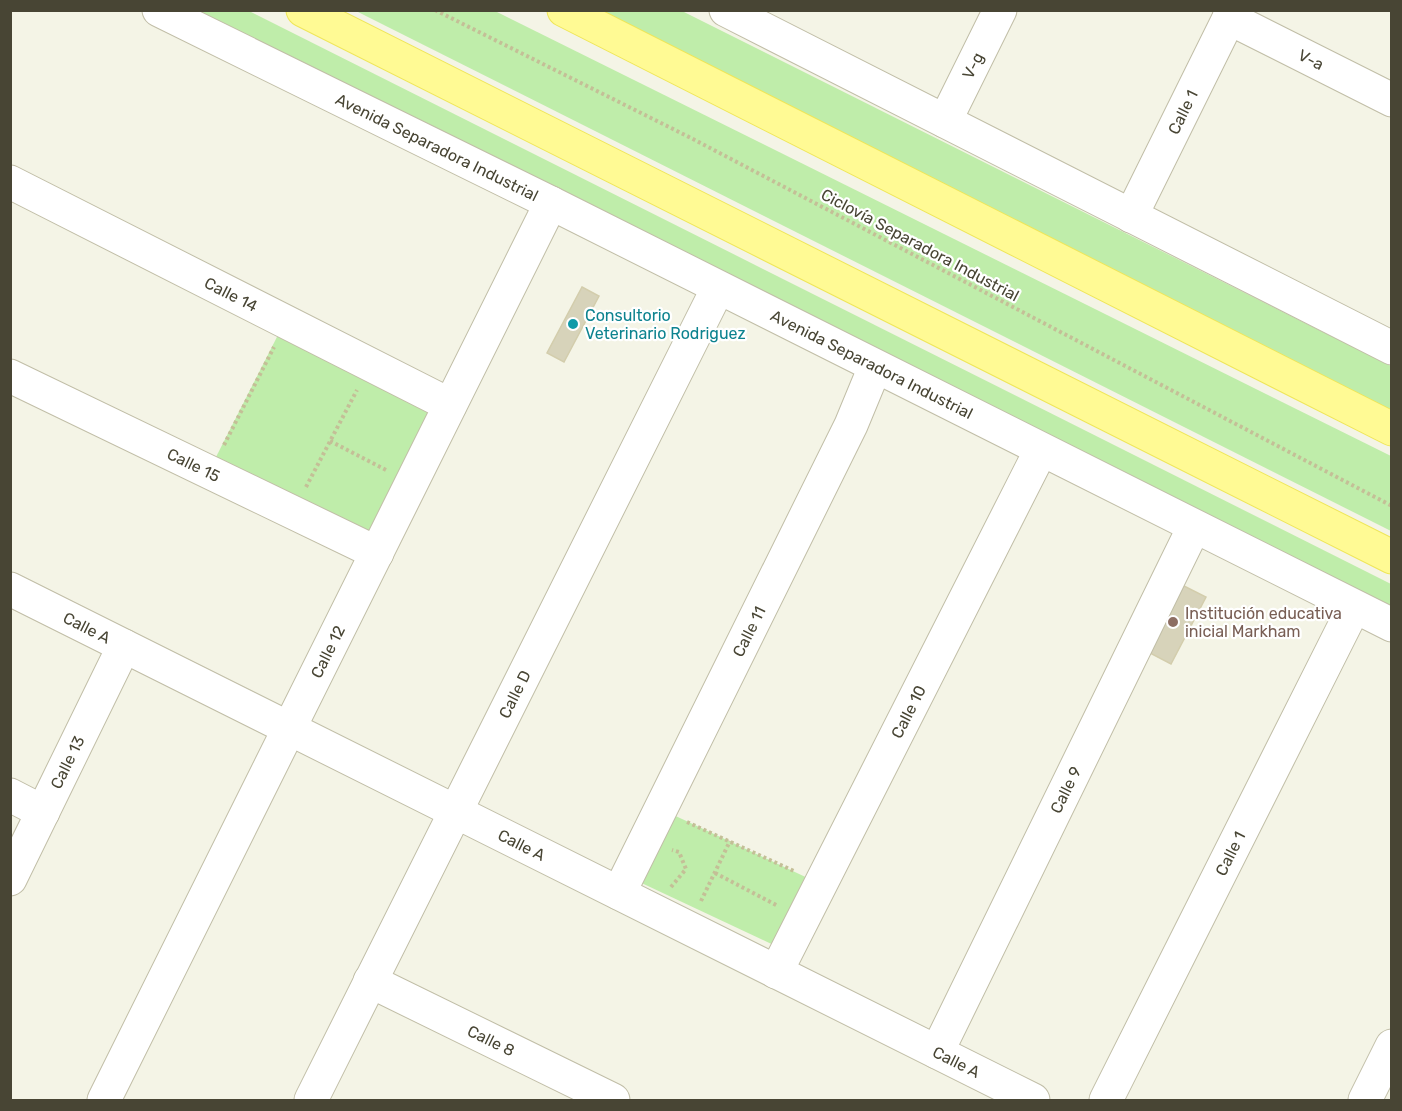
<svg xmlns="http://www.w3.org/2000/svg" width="1402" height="1111" font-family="Rubik,sans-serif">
	<rect width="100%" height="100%" fill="#f4f4e6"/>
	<g fill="#bfedaa">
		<polygon points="192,11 249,11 1391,584 1391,610"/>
		<polygon points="356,11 495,11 1391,456 1391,531"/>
		<polygon points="589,11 682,11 1391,366 1391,411"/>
		<polygon points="280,331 434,408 371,534 216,457"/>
		<polygon points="665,811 814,881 782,949 633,879"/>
	</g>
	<g fill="#d7d3ba" stroke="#d3cdac" stroke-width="1.5">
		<polygon points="582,287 599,296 564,362 547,353"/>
		<polygon points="1182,585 1206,597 1171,664 1148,652"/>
	</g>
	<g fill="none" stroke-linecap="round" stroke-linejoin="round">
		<g stroke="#c1bea7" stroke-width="35">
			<g id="minor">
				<path id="s1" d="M 159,10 L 551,203 L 1392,625"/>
				<polyline points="726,10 1392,348"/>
				<path id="s2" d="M 1229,18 L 1392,100"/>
				<path id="s3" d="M 945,121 L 1000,10"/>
				<path id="s4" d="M 10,182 L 450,405"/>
				<path id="s5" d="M 1131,216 L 1233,10"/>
				<path id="s6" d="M 10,376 L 377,553"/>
				<path id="s7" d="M 10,589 L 1033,1100"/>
				<polyline points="10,795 43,812"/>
				<path id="s8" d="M 10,879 L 124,646"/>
				<path id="s9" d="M 619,893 L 851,425 L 875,367"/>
				<path id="s10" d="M 776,972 L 1041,450"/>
				<path id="s11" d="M 370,981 L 613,1100"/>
				<path id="s12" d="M 937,1052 L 1194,527"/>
				<path id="s13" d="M 104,1100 L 551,203"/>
				<path id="s14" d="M 311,1100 L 718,288"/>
				<path id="s15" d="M 1106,1100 L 1354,607"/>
				<polyline points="1365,1100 1392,1046"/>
			</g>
		</g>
		<g stroke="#efe659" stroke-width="35">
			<g id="major">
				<polyline points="303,10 1392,557"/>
				<polyline points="564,10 1392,429"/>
			</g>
		</g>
		<g stroke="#c4bf97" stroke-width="4" stroke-dasharray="3 3" stroke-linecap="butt">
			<polyline points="435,10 691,138 1392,506"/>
			<polyline points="330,441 386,470"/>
			<polyline points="224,445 274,347"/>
			<polyline points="306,487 357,390"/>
			<polyline points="687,822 794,871"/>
			<polyline points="715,873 778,906"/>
			<polyline points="671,887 686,869 679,852 672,850"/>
			<polyline points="701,901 730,841"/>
		</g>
		<use href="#minor" stroke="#fff" stroke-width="33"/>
		<use href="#major" stroke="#fffa94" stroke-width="33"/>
	</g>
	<circle fill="#0f9aa8" stroke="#fff" stroke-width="2" cx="573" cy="324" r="6"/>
	<circle fill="#8d6e63" stroke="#fff" stroke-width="2" cx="1173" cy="622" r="6"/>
	<g text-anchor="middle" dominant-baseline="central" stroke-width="4.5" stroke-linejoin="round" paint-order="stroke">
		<g font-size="16" fill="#484534" stroke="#fff">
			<text stroke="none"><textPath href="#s2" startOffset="92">V-a</textPath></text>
			<text stroke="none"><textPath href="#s3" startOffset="62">V-g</textPath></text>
			<text stroke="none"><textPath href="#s5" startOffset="116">Calle 1</textPath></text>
			<text stroke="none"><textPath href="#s1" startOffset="310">Avenida Separadora Industrial</textPath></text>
			<text transform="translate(920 245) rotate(28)">Ciclovía Separadora Industrial</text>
			<text stroke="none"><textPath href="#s4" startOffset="248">Calle 14</textPath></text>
			<text stroke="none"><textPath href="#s1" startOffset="796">Avenida Separadora Industrial</textPath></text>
			<text stroke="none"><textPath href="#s6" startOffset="204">Calle 15</textPath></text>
			<text stroke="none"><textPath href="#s7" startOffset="86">Calle A</textPath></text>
			<text stroke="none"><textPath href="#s9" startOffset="292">Calle 11</textPath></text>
			<text stroke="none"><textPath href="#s13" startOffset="501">Calle 12</textPath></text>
			<text stroke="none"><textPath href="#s14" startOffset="454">Calle D</textPath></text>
			<text stroke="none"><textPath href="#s10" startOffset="292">Calle 10</textPath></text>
			<text stroke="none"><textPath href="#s8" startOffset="130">Calle 13</textPath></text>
			<text stroke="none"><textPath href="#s12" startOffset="292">Calle 9</textPath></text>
			<text stroke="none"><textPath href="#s7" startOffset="572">Calle A</textPath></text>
			<text stroke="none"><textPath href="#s15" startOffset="276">Calle 1</textPath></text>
			<text stroke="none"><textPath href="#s11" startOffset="135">Calle 8</textPath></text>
			<text stroke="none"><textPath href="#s7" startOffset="1058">Calle A</textPath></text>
		</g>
		<g font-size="16" fill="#0d838f" stroke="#fff" text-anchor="start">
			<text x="585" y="315">Consultorio<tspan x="585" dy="18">Veterinario Rodriguez</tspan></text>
		</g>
		<g font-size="16" fill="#785e54" stroke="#fff" text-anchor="start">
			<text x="1185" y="613">Institución educativa<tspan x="1185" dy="18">inicial Markham</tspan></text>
		</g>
	</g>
	<rect width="1402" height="1111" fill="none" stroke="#484534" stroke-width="24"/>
</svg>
